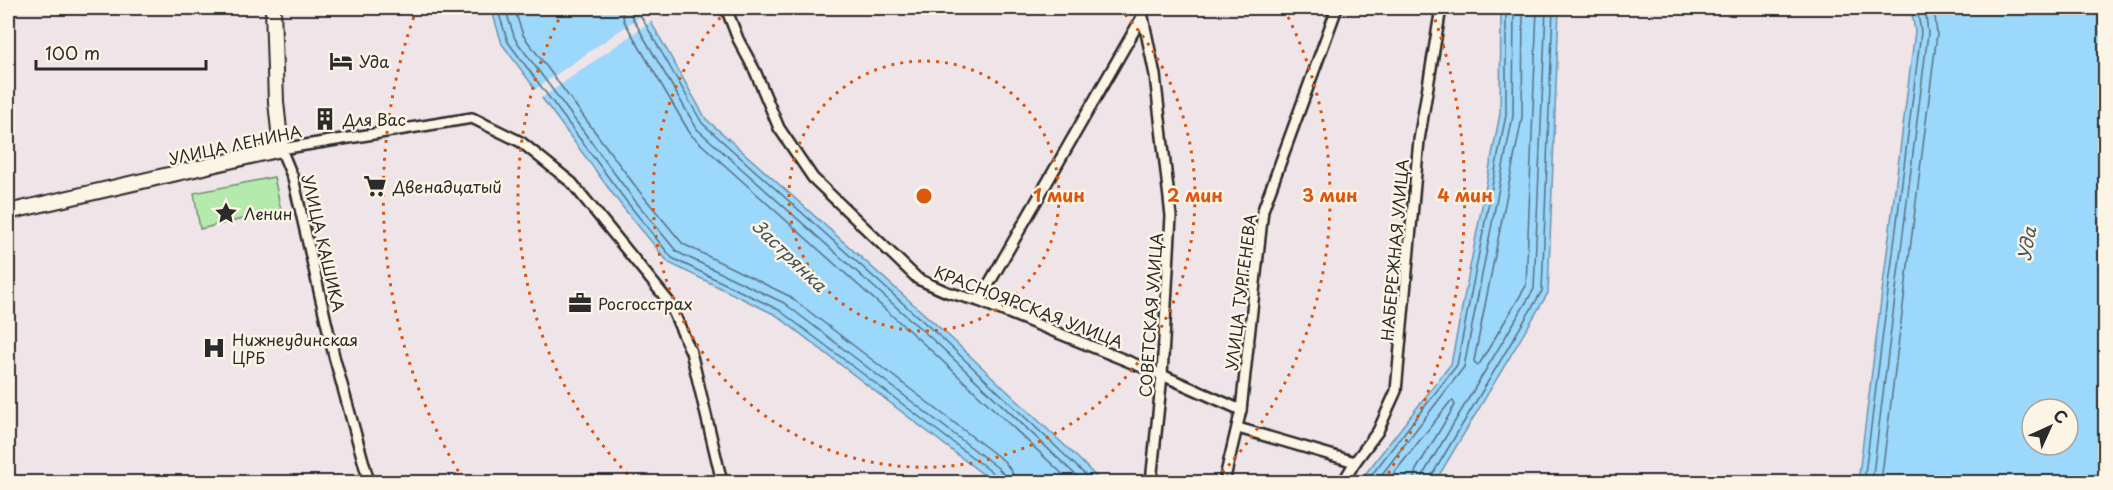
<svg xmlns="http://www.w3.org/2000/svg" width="2113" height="490" font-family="'Playpen Sans',sans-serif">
	<rect width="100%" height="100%" fill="#efe4e8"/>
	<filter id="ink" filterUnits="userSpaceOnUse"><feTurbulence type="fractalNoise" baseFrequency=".0167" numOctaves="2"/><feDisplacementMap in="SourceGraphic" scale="12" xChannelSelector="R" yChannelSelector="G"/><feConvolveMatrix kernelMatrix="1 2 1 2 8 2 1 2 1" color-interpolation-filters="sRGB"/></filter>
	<g filter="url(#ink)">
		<polygon fill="#b4ebad" stroke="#708b6c" stroke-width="1.5" points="274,177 281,210 200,229 194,193"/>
		<g fill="#9cd7fc" stroke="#6f92a8" stroke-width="1.5" fill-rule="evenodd">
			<polygon points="491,8 643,8 706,119 950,337 1080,460 1101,482 993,482 776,315 669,263 621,205 502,44"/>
			<polygon points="1501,8 1559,8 1548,293 1435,482 1359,482 1451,364 1500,114"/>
			<path d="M 1911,8 L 2105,8 L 2105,482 L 1858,482 L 1915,31 ZM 2032,409 L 2068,409 L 2068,445 L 2032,445 Z"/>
		</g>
		<polygon fill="#efe4e8" points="648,11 653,20 540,99 534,90"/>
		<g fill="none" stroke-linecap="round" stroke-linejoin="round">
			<g stroke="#58707f" stroke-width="1.5">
				<polyline points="497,8 508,42 626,201 672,258 779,310 993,473 998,482"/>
				<polyline points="505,8 515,39 632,197 677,252 784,303 998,468 1004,475 1005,482"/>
				<polyline points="514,8 523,35 639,191 683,244 789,296 1004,461 1012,472 1014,482"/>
				<polyline points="621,8 624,21 691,135 935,354 1071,482"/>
				<polyline points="630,8 632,17 697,129 941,347 1083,482"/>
				<polyline points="638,8 639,13 702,123 946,342 1093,482"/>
				<polyline points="1523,8 1522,118 1474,361 1477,365 1480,363 1526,286 1537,8"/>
				<polyline points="1366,482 1457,365 1506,115 1506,8"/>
				<polyline points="1376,482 1464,367 1513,116 1514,8"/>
				<polyline points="1387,482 1450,402 1453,401 1455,405 1416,470 1413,482"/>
				<polyline points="1422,482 1424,473 1534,289 1546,8"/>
				<polyline points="1430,482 1431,477 1542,291 1553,8"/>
				<polyline points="1864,482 1921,32 1917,8"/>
				<polyline points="1872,482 1928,33 1925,8"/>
				<polyline points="1881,482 1937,34 1934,8"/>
			</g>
			<g stroke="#2b2b2b" stroke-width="14">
				<g id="street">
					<polyline points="726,8 738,39 755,71 779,128 813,178 918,279 947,292 979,301 1162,375 1241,410"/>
					<polyline points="1141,8 1155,75 1171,216 1162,375 1151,482"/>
					<polyline points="979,301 1142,17"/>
					<polyline points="1238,428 1355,462"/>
					<polyline points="369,482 334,356 293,178 281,149 472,118 521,142 572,183 669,302 691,352 722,482"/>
					<polyline points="1224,482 1241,410 1263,210 1337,8"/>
					<polyline points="1343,482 1355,462 1378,431 1396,391 1419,140 1441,8"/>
				</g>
			</g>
			<g stroke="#2b2b2b" stroke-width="18">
				<polyline id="secondary" points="8,212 281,149 276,102 273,8"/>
			</g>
			<use href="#street" stroke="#fcf5e5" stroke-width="9"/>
			<use href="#secondary" stroke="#fcf5e5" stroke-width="14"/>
		</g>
	</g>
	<g fill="none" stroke="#df570e" stroke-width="3" stroke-dasharray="3 6">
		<circle cx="924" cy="196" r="135"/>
		<path d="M1119 8A271 271 0 1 1 729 8"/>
		<path d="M634 481A406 406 0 0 1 564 9M1284 9A406 406 0 0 1 1214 481"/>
		<path d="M463 479A541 541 0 0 1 416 11M1432 11A541 541 0 0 1 1385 479"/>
	</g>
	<defs>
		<g id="hotel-bare" transform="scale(1.8)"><path d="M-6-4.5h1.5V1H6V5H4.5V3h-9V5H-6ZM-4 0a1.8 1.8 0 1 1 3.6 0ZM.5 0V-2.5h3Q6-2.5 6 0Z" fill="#2b2b2b" stroke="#fcf5e5" stroke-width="2.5" paint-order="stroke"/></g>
		<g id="building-bare" transform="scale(1.8)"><path d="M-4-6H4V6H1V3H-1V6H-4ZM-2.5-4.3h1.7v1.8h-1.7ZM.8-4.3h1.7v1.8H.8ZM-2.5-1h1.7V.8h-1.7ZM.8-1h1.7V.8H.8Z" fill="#2b2b2b" stroke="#fcf5e5" stroke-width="2.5" paint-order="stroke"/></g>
		<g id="supermarket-bare" transform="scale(1.8)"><path d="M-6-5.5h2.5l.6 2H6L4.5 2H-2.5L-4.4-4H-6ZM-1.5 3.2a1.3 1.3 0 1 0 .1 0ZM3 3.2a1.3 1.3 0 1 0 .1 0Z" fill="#2b2b2b" stroke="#fcf5e5" stroke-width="2.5" paint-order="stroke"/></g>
		<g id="sight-bare" transform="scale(1.8)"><path d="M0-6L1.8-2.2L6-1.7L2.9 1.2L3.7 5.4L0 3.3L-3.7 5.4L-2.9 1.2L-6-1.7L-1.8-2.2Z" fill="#2b2b2b" stroke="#fcf5e5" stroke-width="2.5" paint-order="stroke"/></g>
		<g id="office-bare" transform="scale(1.8)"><path d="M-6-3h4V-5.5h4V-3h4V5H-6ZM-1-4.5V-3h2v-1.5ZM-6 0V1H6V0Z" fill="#2b2b2b" stroke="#fcf5e5" stroke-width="2.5" paint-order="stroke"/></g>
		<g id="hospital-bare" transform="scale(1.8)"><path d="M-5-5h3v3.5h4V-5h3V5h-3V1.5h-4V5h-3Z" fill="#2b2b2b" stroke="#fcf5e5" stroke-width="2.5" paint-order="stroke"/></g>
	</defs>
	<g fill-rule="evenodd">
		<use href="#hotel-bare" x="341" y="61"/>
		<use href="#building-bare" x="325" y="119"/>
		<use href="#supermarket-bare" x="375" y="186"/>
		<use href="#sight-bare" x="226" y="213"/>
		<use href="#office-bare" x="580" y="303"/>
		<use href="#hospital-bare" x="214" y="348"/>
	</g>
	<g text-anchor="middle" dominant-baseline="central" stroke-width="5" stroke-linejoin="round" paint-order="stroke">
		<g font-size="16" fill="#2b2b2b" stroke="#fcf5e5" text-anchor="start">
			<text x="359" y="61">Уда</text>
			<text x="343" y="119">Для Вас</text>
			<text x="393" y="186">Двенадцатый</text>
			<text x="244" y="213">Ленин</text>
			<text x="598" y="303">Росгосстрах</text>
			<text x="232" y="339">Нижнеудинская<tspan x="232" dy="18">ЦРБ</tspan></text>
		</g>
		<g font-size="16" fill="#2b2b2b" stroke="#fcf5e5">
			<text transform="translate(235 144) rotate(-12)">УЛИЦА ЛЕНИНА</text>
			<text transform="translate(324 243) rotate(77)">УЛИЦА КАШИКА</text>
			<text transform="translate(1394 250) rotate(-85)">НАБЕРЕЖНАЯ УЛИЦА</text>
			<text transform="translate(1240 292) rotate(-83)">УЛИЦА ТУРГЕНЕВА</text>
			<text transform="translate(1029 306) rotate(21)">КРАСНОЯРСКАЯ УЛИЦА</text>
			<text transform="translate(1150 315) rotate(-86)">СОВЕТСКАЯ УЛИЦА</text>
		</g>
		<g font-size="18" font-style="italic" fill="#47565f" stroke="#fcf5e5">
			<text transform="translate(2026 244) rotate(-80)">Уда</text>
			<text transform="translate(790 255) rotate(44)">Застрянка</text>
		</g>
	</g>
	<circle cx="924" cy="196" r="9" fill="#df570e" stroke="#fcf5e5" stroke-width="3"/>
	<g font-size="18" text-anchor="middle" font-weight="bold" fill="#df570e" stroke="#fcf5e5" stroke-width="5" stroke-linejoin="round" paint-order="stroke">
		<text x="1059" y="202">1 мин</text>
		<text x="1195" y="202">2 мин</text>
		<text x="1330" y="202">3 мин</text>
		<text x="1465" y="202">4 мин</text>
	</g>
	<rect width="2113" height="490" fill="none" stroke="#fcf5e5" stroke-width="30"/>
	<rect x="15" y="15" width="2083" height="460" fill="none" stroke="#2b2b2b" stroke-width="2" filter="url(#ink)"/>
	<g transform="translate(2050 427) rotate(45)"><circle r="28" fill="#fcf5e5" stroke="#a8a49b" stroke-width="1.5"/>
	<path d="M0-4.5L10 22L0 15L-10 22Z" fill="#2b2b2b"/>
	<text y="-9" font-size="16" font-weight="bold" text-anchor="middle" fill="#2b2b2b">С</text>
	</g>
	<path d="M36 60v9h170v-9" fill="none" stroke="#2b2b2b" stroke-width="3"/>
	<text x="45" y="60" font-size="18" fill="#2b2b2b" stroke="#fcf5e5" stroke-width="4.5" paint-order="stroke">100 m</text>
</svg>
